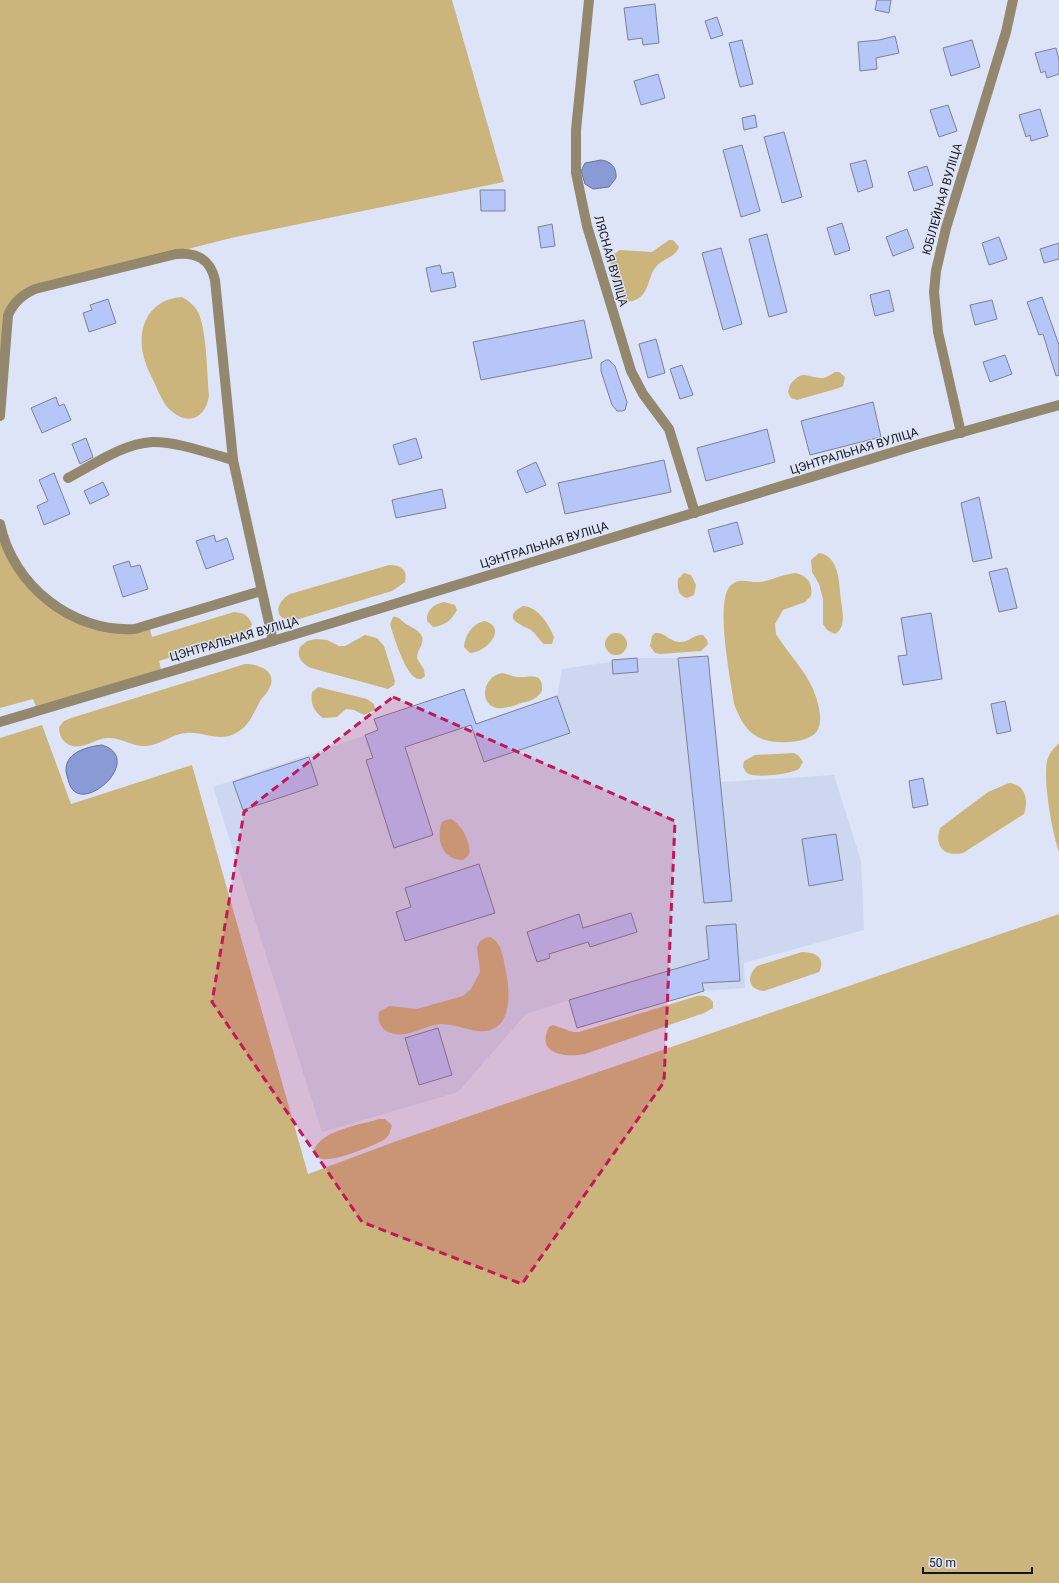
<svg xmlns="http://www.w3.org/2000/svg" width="1059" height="1583" font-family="Roboto,sans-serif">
	<rect width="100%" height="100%" fill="#dee4f7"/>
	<polygon fill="#ced7f0" points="708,656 720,782 834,775 861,861 864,930 744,963 745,988 704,991 577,1028 569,1000 526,1014 458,1092 322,1132 213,787 378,731 374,719 464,689 476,723 557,696 562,669 637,658 678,658"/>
	<g fill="#ccb57c">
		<polygon points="0,0 452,0 504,182 231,238 43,286 12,308 0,416"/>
		<path d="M 669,240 L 673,240 L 679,247 C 675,258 663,258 656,267 C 648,276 650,290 639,298 C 617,314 606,270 612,255 L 620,250 L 652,252 Z"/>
		<path d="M 182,297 C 189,301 194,305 198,312 C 207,330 207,375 209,396 C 205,419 188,426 170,410 C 163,403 159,393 155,384 C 152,377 148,371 146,364 C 134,333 146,299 182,297 Z"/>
		<path d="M 835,372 L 839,372 L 845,377 L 843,386 L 839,388 L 797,400 L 791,398 L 788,392 L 790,385 C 803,369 805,377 820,378 C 825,379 830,375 835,372 Z"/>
		<path d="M 0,524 L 31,583 L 91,625 L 149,626 L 152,637 L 234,612 C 244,613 248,615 252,624 L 249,631 L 238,637 L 159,661 L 162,674 L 38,712 L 33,699 L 0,708 Z"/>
		<path d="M 819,553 C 840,556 839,585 841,600 C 842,608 844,617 842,625 C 841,629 838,632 835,634 L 827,630 L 823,624 L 823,599 L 819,584 L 812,572 L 811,560 Z"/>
		<path d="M 389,565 C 400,565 408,569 405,582 L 392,591 L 296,620 C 274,622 273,604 290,594 Z"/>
		<path d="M 684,573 L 691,575 L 696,585 L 694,595 L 687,598 C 678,596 677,587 678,579 Z"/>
		<path d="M 796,573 C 808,576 813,584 811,596 L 805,602 L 783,610 L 775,624 L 776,634 C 790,657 812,676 818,704 C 820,712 822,723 817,731 C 808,745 769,745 756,736 C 745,729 739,717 734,704 C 731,681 714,600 731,585 C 740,577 750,583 760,582 C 773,580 783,574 796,573 Z"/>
		<path d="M 444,602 L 455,605 L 457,610 C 452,620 444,626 433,627 L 427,621 C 426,610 434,604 444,602 Z"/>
		<path d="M 523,606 C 538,607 548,623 554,637 L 552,644 L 544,644 C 539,640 536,634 531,630 C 521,625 500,618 523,606 Z"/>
		<path d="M 393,617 C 399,616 401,621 406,624 C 414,629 427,633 421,646 C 419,650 417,653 417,658 L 424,670 L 425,676 C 410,693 393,634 390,624 Z"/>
		<path d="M 484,621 C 509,627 486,653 470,653 L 464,647 C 465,635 472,624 484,621 Z"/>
		<path d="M 655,633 C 665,632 669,641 679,642 C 688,643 694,634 703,635 L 707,640 L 708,644 L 701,651 L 660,654 L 655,653 L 650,646 L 652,636 Z"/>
		<circle cx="616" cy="644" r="11"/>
		<path d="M 365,635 L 377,638 L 384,646 L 395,681 L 394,685 L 388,689 L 311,668 C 303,664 296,658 300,647 L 307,641 L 316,639 L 327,640 L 339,646 L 345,646 Z"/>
		<path d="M 245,664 C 258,664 277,670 270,687 C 267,694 261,698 258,705 C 252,716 249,726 236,733 C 218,743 204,731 186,733 C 172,734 160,745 146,746 C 132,747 121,737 107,738 C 95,739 84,749 72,746 C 63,743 59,736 59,727 L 64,721 L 71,718 Z"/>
		<path d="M 502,673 C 508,674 513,677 518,677 C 531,678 543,671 542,691 C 537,699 530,701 521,703 C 514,706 505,709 497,708 C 478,704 483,676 502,673 Z"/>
		<path d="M 318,687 L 367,699 L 374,704 L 375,710 L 364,715 L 354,710 L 346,709 L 337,717 L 323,718 C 314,712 310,703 312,692 Z"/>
		<polygon points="42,725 71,804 192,765 308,1174 394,1142 1059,914 1059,1583 0,1583 0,738"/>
		<path d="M 1059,743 L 1059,852 C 1052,832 1043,782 1047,761 C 1049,753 1054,748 1059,743 Z"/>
		<path d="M 794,753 L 799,756 L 803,762 L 799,769 C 790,774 759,778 749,774 C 746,773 745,770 743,767 L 744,761 L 755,755 Z"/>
		<path d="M 1009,783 C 1025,784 1029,800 1024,814 L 963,853 C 944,857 934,847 940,828 L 988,792 Z"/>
		<path d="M 451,819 C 462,825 471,842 469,855 L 463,860 C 443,861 435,838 442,822 L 446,820 Z"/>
		<path d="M 490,937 C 503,943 503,959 506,972 C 511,995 512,1035 477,1031 C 465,1029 453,1024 441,1024 C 425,1025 407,1039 391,1033 C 381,1030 377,1021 379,1012 L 389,1006 L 417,1009 L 463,996 L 471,989 L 480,972 L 477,947 L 480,941 L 485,938 Z"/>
		<path d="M 802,952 C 816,952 826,958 819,972 L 764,991 C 748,990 746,976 757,966 Z"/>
		<path d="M 697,996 C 704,995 709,996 713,1002 L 713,1008 L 704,1013 L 585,1054 C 566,1058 535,1054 549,1027 L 553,1025 L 573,1032 L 579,1032 Z"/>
		<path d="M 379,1119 L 385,1119 L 392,1125 L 389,1135 L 384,1140 C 372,1146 331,1164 319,1158 C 316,1157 315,1154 314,1151 C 320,1130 361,1125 379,1119 Z"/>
	</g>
	<g fill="#899ad5" stroke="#66729e">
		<path d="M 601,160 C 611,161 617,168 616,178 L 609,187 L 593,189 L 585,184 L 581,171 L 585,163 Z"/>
		<path d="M 102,745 C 143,758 90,809 73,790 C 70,787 69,783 68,779 C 59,756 82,747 102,745 Z"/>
	</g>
	<g fill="#b7c6f8" stroke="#7c8192">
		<polygon points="877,0 891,0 889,13 875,10"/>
		<polygon points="655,4 659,43 643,45 642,38 628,40 624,8"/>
		<polygon points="717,17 723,35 711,39 705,21"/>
		<polygon points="895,36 899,53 876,58 877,69 860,71 858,42 879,40"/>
		<polygon points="742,40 753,84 740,87 729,43"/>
		<polygon points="972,40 980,67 951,76 943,48"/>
		<polygon points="1056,48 1059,60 1059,74 1047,78 1045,71 1041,73 1035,53"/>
		<polygon points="658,74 665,98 641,105 634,81"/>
		<polygon points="948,105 957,131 939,137 930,110"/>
		<polygon points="1040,109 1048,136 1031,141 1030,135 1026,137 1019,115"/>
		<polygon points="755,115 757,127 744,130 742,118"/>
		<polygon points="784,132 802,197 782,203 764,137"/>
		<polygon points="742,145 760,211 741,217 723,150"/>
		<polygon points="866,160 873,187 858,192 850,164"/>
		<polygon points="927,166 933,185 914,191 908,172"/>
		<polygon points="480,190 505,190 505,211 481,211"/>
		<polygon points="842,223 850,250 835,255 827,228"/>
		<polygon points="552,224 555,246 541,248 538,227"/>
		<polygon points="907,229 914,248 893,256 886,237"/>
		<polygon points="767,234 787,312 769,317 749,239"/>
		<polygon points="999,237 1007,259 989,265 982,243"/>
		<polygon points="1059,243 1059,259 1044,263 1040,249"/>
		<polygon points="721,248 742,324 723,330 702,253"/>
		<polygon points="440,265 442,274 453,272 456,287 431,292 426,268"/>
		<polygon points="889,290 894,311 875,316 870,295"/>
		<polygon points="1042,297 1059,345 1059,375 1056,376 1043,334 1039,335 1027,302"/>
		<polygon points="108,299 116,323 89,332 83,313 92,310 90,305"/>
		<polygon points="992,300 997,319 975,325 970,305"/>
		<polygon points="584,320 592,358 481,380 473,342"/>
		<polygon points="656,339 665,373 648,378 639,344"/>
		<polygon points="1005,355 1012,374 990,382 983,362"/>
		<polygon points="606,360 609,360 615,366 627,402 625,410 622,411 617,411 612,405 601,371 601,363"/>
		<polygon points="682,365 693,395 680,399 670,369"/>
		<polygon points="56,397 59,406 64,404 71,420 42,433 31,408"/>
		<polygon points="873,402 881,437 810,455 801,421"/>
		<polygon points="767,429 775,462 706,481 697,448"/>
		<polygon points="86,438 93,457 80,464 72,444"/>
		<polygon points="416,438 422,458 399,465 393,445"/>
		<polygon points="664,460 671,492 565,514 558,483"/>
		<polygon points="536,462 546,485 526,493 517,471"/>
		<polygon points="54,473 70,514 44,525 37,506 48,501 39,480"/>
		<polygon points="103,482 109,495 90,504 84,491"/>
		<polygon points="442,489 446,508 396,518 392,500"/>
		<polygon points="979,497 992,558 973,562 961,503"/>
		<polygon points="737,522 743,544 714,552 708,530"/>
		<polygon points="214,535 216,542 227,538 234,559 206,569 196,541"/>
		<polygon points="129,561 131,567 140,565 148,589 123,597 113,566"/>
		<polygon points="1007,568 1017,608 999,612 989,572"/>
		<polygon points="931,613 942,679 903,685 898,656 907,655 901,618"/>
		<polygon points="708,656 732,901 704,903 678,658"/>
		<polygon points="637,658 638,672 613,674 612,660"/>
		<polygon points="464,689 476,724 557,696 570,733 484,762 471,725 405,747 433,835 394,848 366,760 373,758 365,735 378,730 374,719"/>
		<polygon points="1005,701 1011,731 997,734 991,704"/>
		<polygon points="309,757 318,785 243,810 233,782"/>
		<polygon points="923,778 928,805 913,808 909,781"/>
		<polygon points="836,834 843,880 809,886 802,839"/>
		<polygon points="479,864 495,913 405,941 396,912 411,907 405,888"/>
		<polygon points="631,913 637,932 590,947 588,942 549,954 550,958 537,962 527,932 579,914 583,928"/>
		<polygon points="736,924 740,981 702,983 704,991 577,1028 569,1000 709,959 706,926"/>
		<polygon points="438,1028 452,1075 419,1085 405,1038"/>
	</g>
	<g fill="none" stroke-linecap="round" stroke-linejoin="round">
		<g stroke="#93886d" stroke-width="10">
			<polyline points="589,0 576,130 576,173 587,226 631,371 643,394 669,429 695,513"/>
			<path d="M 0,416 L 8,315 C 14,302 22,295 35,289 L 176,254 C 197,252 210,259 215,280 L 233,460 L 273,641"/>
			<polyline points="961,433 938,332 934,292 936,271 946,228 1006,32 1013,0"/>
			<path d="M 68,478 C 95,464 122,444 152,442 C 175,441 211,454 233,460"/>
			<path d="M 0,524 C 13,586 73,633 135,629 L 261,591"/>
			<polyline points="0,722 286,637 923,443 1059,405"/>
		</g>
	</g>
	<path fill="#c2185b" fill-opacity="0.2" stroke="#c2185b" stroke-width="3" stroke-dasharray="8 5" stroke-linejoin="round" d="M 393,697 L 675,821 L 664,1082 L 522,1284 L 362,1222 L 212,1002 L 244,812 Z"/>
	<g text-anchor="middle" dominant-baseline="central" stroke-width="3" stroke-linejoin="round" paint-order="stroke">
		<g font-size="12" fill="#14161c" stroke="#dee4f7">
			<text transform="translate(942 199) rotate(-74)">ЮБІЛЕЙНАЯ ВУЛІЦА</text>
			<text transform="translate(611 261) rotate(74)">ЛЯСНАЯ ВУЛІЦА</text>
			<text transform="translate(854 451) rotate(-17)">ЦЭНТРАЛЬНАЯ ВУЛІЦА</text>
			<text transform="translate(544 545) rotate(-17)">ЦЭНТРАЛЬНАЯ ВУЛІЦА</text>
			<text transform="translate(234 639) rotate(-16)">ЦЭНТРАЛЬНАЯ ВУЛІЦА</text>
		</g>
	</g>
	<path d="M923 1567v6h109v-6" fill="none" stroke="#14161c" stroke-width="2"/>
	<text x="929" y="1567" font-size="12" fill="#14161c" stroke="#dee4f7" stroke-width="3" paint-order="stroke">50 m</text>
</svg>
